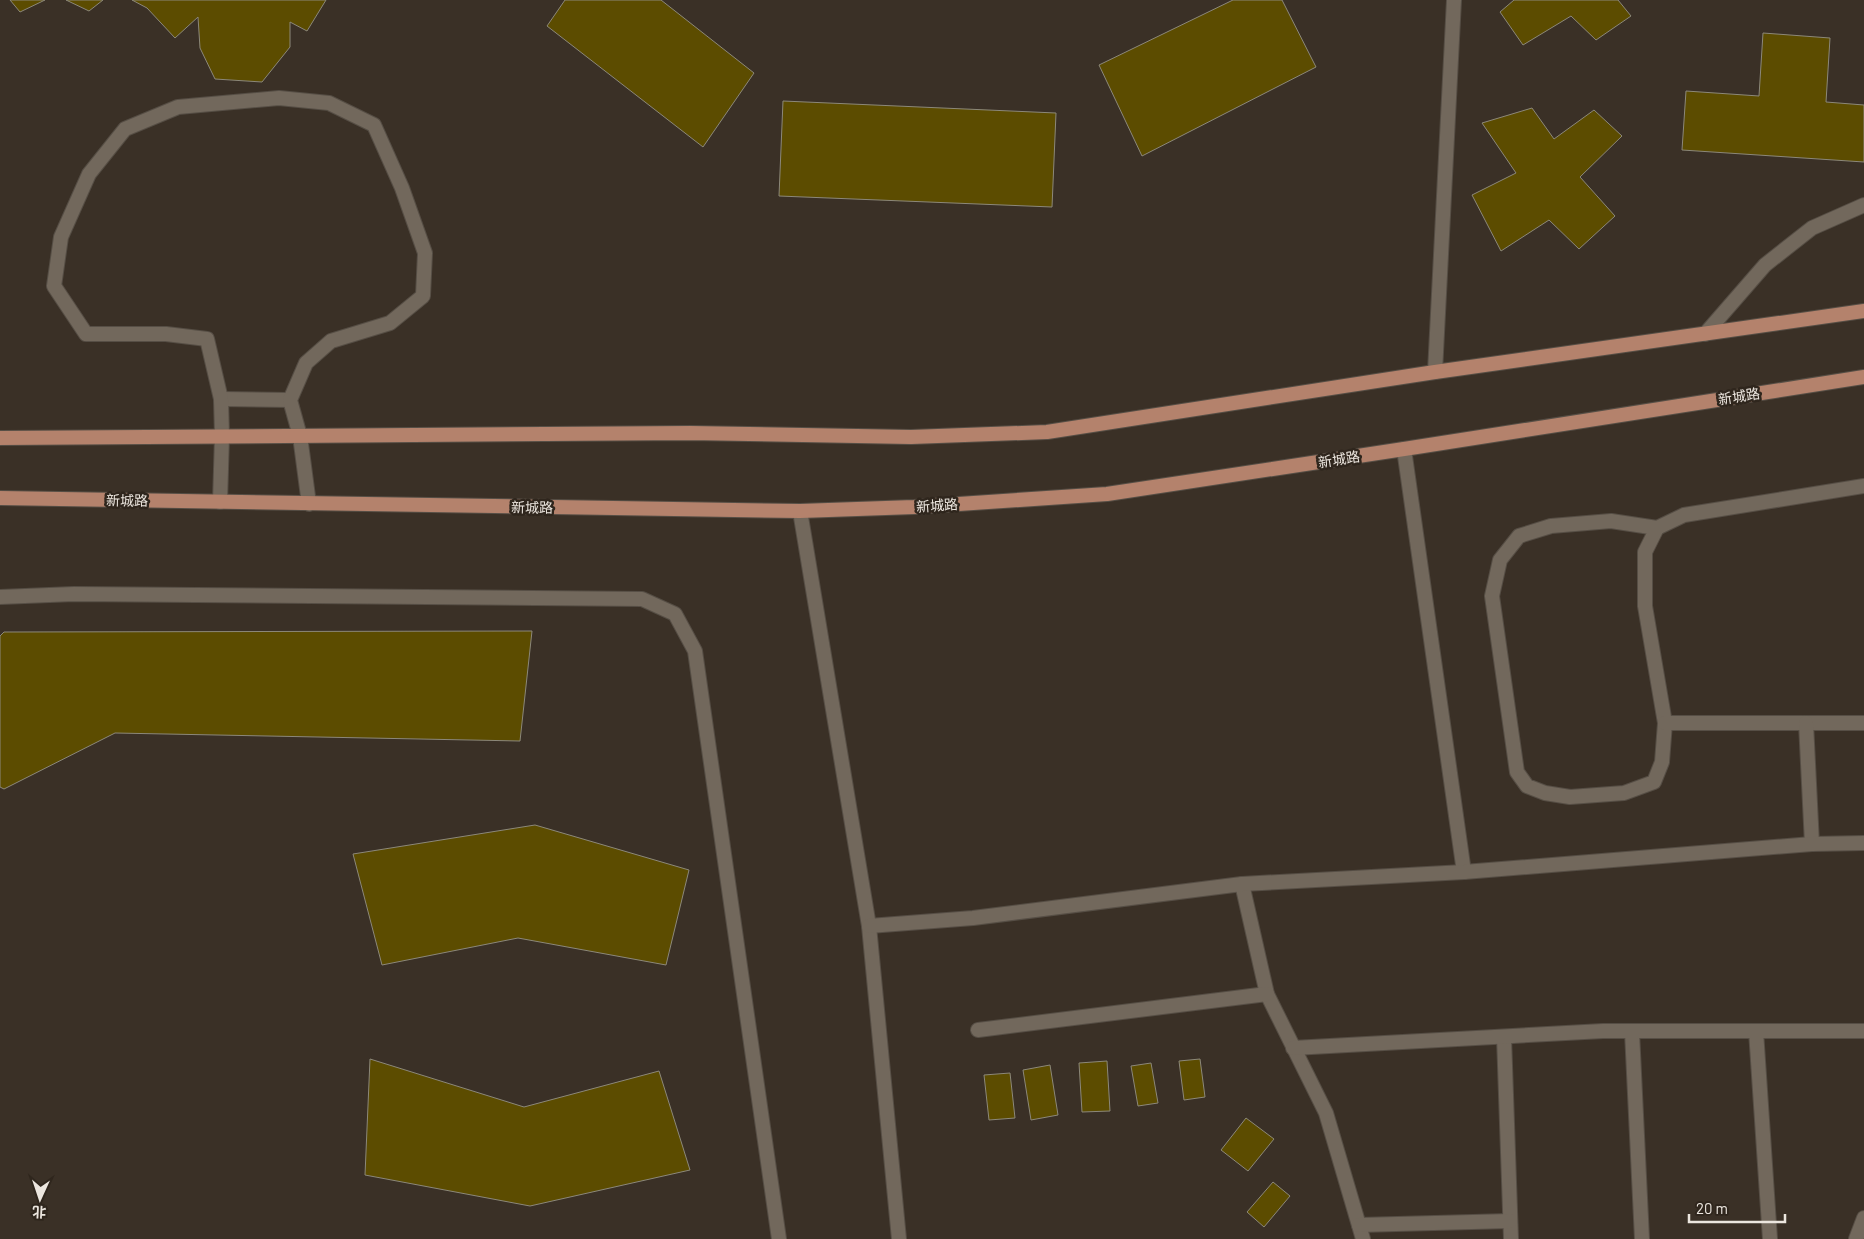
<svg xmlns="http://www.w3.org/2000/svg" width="1864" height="1239" font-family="Barlow,'Noto Sans SC',sans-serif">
	<rect width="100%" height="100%" fill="#3a3026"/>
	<g fill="#5c4c00" stroke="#8c887a">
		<polygon points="10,0 45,0 20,12"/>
		<polygon points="66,0 103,0 89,11"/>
		<polygon points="132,0 326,0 307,31 290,22 290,47 262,82 215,79 200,48 198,17 175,38 147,8"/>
		<polygon points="565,0 661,0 754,73 703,147 547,26"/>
		<polygon points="1233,0 1282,0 1316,67 1142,156 1099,65"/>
		<polygon points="1514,0 1618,0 1631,16 1596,40 1571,16 1523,45 1500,12"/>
		<polygon points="1763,33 1830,38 1826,102 1864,105 1864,162 1682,150 1686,91 1759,96"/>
		<polygon points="783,101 1056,113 1052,207 779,196"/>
		<polygon points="1532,108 1554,139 1594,110 1622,136 1580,177 1615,216 1579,249 1549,220 1501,251 1472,195 1516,173 1482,123"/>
		<polygon points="532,631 520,741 115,733 4,789 0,787 0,636 4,632"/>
		<polygon points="535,825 689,870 666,965 518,938 382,965 353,854"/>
		<polygon points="370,1059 524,1107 659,1071 690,1170 530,1206 365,1175"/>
		<polygon points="1200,1059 1205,1097 1184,1100 1179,1061"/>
		<polygon points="1107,1061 1110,1111 1082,1112 1079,1063"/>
		<polygon points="1151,1063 1158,1103 1138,1106 1131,1066"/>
		<polygon points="1050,1065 1058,1115 1031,1120 1023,1070"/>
		<polygon points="1010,1073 1015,1118 989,1120 984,1075"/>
		<polygon points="1246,1118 1274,1139 1248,1171 1221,1150"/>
		<polygon points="1273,1182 1290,1196 1264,1227 1247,1212"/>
	</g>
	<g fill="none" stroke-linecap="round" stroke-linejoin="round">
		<g stroke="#564e45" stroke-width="16">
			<g id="service">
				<polyline points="1705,334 1765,265 1812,228 1864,205"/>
				<polyline points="221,399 290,400"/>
				<polyline points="220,502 222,436 221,399 207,339 166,334 86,334 54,286 61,237 89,174 125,129 178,107 279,98 329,103 374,125 402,188 425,253 423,296 390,323 331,341 306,363 290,400 300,436 309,504"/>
				<polyline points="1657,528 1645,552 1645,606 1665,723 1662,762 1654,782 1624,793 1570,797 1545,793 1527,786 1517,772 1492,596 1500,560 1519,536 1551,526 1611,521 1657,528 1684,515 1864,486"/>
				<polyline points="0,597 74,594 642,599 675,614 695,651 779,1239"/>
				<polyline points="1665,723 1864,723"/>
				<polyline points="1806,723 1812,844"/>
				<polyline points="1242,884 1267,994 1326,1113 1363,1239"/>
				<polyline points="978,1030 1267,994"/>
				<polyline points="1756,1031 1770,1239"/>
				<polyline points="1632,1032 1642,1239"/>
				<polyline points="1504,1037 1511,1239"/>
				<polyline points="1293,1048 1603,1031 1864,1031"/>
				<polyline points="1359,1225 1510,1221"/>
				<polyline points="1856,1239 1864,1218"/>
			</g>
		</g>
		<g stroke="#564e45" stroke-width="16">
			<polyline id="minor" points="1435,372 1454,0"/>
		</g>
		<g stroke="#564e45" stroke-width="16">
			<g id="tertiary">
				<polyline points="1404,449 1464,872"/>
				<polyline points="800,511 869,926 899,1239"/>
				<polyline points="869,926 973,918 1242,884 1464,872 1812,844 1864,843"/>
			</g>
		</g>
		<g stroke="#564e45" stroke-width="16">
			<g id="primary">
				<polyline points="0,438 690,433 911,437 1047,432 1435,372 1864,311"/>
				<polyline points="0,498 800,511 914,507 1107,494 1404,449 1864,377"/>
			</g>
		</g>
		<use href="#service" stroke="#72685c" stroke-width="14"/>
		<use href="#minor" stroke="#72685c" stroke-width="14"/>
		<use href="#tertiary" stroke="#72685c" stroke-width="14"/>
		<use href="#primary" stroke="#b4826c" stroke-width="14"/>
	</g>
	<g text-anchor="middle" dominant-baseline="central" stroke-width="5" stroke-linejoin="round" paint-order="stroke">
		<g font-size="14" fill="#ece6df" stroke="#2f261d">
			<text transform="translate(1739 396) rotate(-9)">新城路</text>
			<text transform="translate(1339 459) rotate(-9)">新城路</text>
			<text transform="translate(127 500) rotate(1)">新城路</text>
			<text transform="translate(937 505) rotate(-4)">新城路</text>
			<text transform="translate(532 507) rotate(1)">新城路</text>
		</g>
	</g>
	<g transform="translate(40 1199) rotate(183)" stroke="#2f261d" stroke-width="4" paint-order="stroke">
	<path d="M0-4L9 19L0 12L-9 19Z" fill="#ece6df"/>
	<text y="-8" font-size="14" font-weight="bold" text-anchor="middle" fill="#ece6df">北</text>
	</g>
	<path d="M1689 1214v8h96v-8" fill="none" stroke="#ece6df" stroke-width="2.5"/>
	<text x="1696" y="1214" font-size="15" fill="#ece6df" stroke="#2f261d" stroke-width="4" paint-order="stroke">20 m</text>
</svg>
